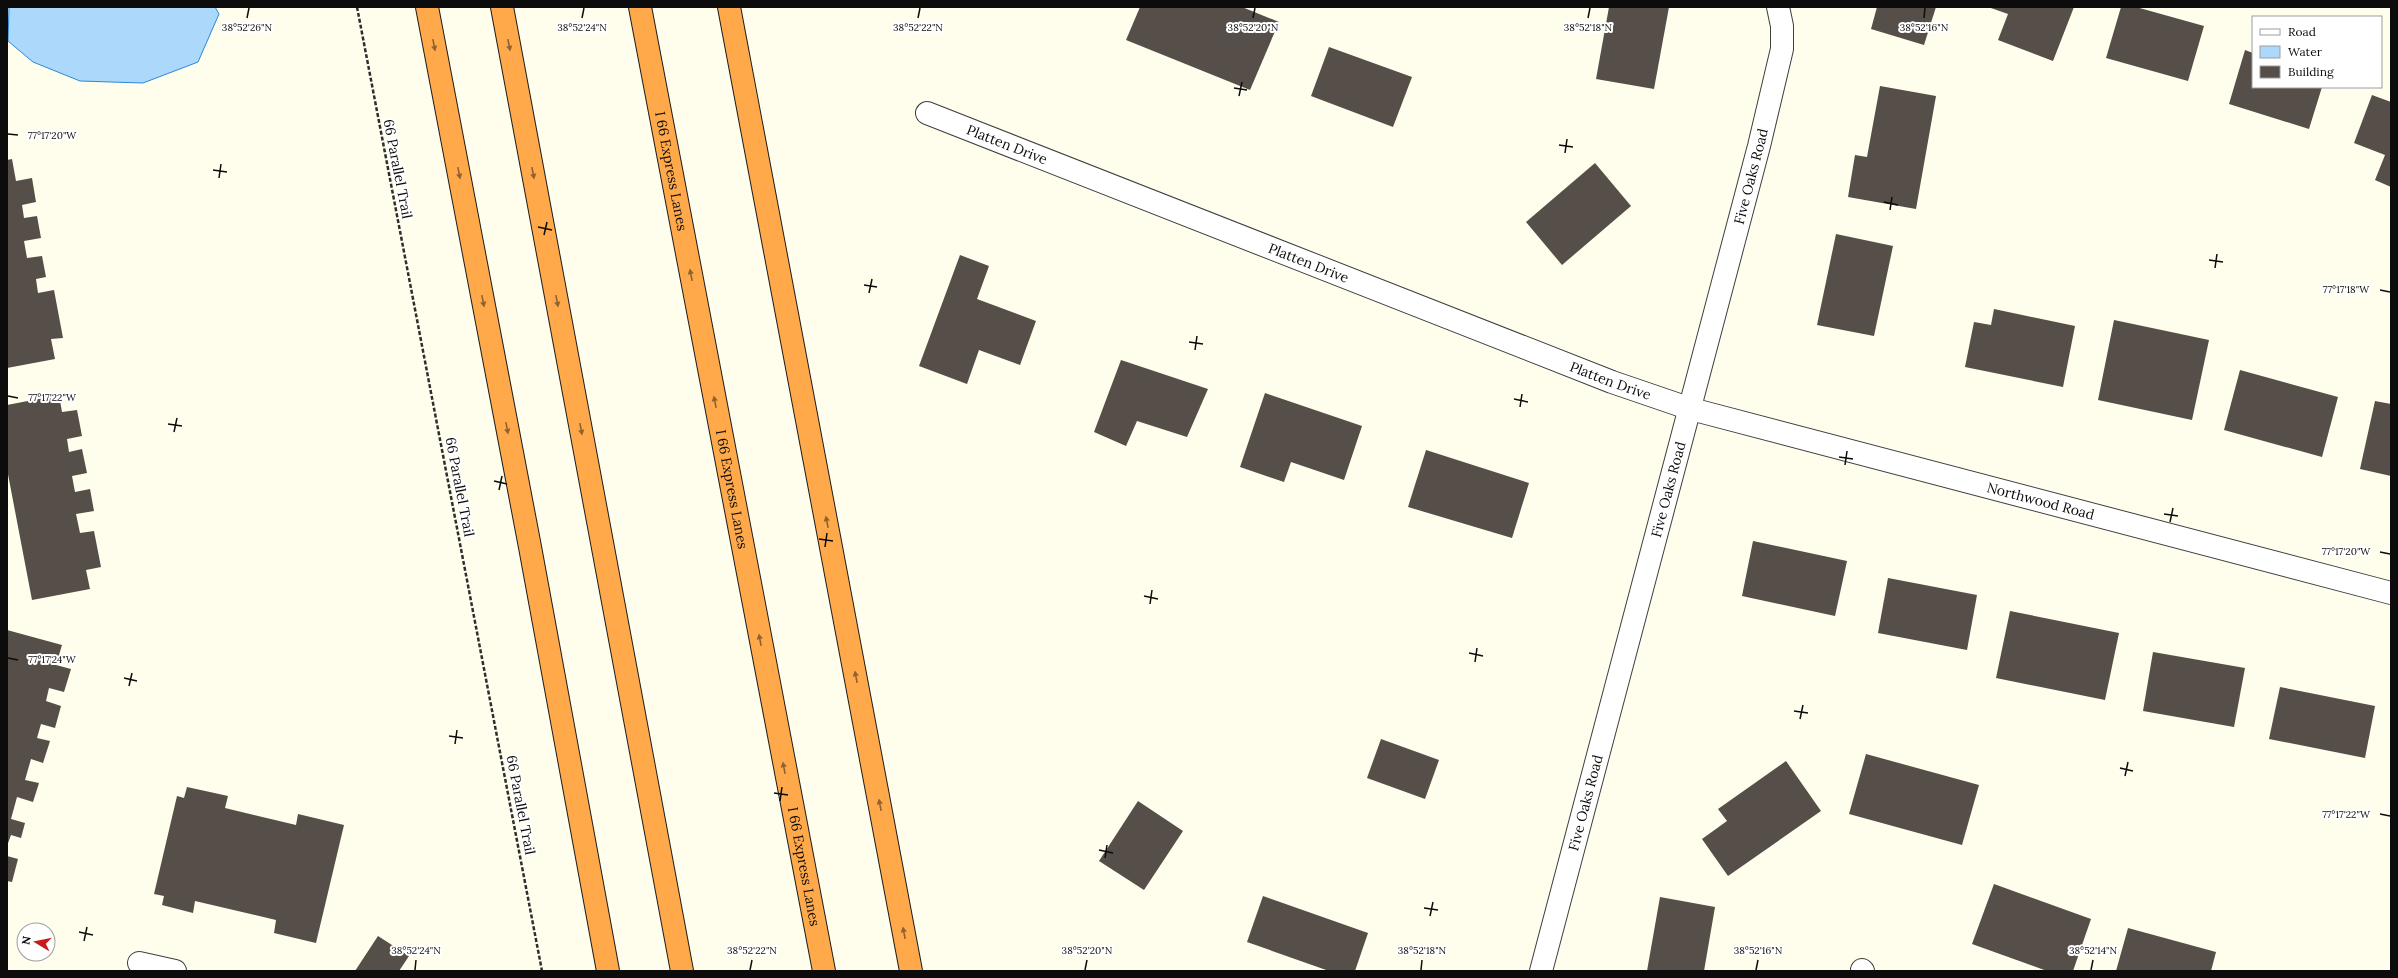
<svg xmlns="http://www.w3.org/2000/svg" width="2398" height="978" font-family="Lora,serif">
	<rect width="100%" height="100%" fill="#fffdec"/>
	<polygon fill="#abd8fb" stroke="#2c88d9" points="9,7 215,7 219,14 198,62 143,83 80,81 33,62 8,41"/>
	<g fill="#564e48">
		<polygon points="1140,7 1242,7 1279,22 1250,90 1126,40"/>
		<polygon points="1609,7 1669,7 1654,89 1596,79"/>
		<polygon points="1877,7 1936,7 1924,45 1871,29"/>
		<polygon points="1988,7 2074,7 2053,61 1998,40 2008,14"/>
		<polygon points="2121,7 2136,7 2204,26 2188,81 2106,58"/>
		<polygon points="1329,47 1412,77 1393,127 1311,96"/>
		<polygon points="2245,50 2253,53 2253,87 2322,87 2309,129 2229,104"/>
		<polygon points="1880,86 1936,96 1916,209 1848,197 1855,155 1867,157"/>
		<polygon points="2372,95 2391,102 2391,187 2375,180 2385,155 2354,143"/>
		<polygon points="12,159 16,181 32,178 36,202 22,205 24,218 37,216 41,238 24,241 27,258 42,256 46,277 36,279 38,293 54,290 63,338 51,339 55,359 7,368 7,160"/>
		<polygon points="1595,163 1631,206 1562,265 1526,222"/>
		<polygon points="1836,234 1893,246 1874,336 1817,325"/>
		<polygon points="960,255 989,266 977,299 1036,321 1020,365 979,350 967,384 919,366"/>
		<polygon points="1994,309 2075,326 2063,387 1965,367 1974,322 1991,325"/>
		<polygon points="2114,320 2209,340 2192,420 2098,400"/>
		<polygon points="1121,360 1208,389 1187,437 1137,421 1126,446 1094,432"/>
		<polygon points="2240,370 2338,397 2322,457 2224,430"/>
		<polygon points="1265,393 1362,426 1344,480 1291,462 1284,482 1240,467"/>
		<polygon points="59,395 62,412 77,410 82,436 67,439 69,452 82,449 87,473 72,476 75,492 90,489 94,511 76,514 80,533 94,531 101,567 86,570 90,589 32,600 7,469 7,405"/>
		<polygon points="2375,401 2391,404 2391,476 2360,469"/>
		<polygon points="1426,450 1529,483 1512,538 1408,507"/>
		<polygon points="1753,541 1847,561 1835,616 1742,596"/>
		<polygon points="1888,578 1977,595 1967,650 1878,633"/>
		<polygon points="2010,611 2119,633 2105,700 1996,678"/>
		<polygon points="7,630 62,645 56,665 71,669 64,692 49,688 46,701 61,706 55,728 41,724 37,738 50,741 43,763 31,759 25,780 39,783 33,802 17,797 11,819 25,823 21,838 11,835 7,846"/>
		<polygon points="2153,652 2245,668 2234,727 2143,711"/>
		<polygon points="2280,687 2375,706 2365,758 2269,739"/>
		<polygon points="1381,739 1439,760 1425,799 1367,778"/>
		<polygon points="1866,754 1979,785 1962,845 1849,814"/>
		<polygon points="1786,761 1821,811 1728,876 1702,839 1727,821 1718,809"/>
		<polygon points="187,787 228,796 225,808 296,825 298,814 344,825 316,943 274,933 276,920 195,901 193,913 162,905 164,896 154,894 177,796 184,798"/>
		<polygon points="1138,801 1183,831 1144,890 1099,861"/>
		<polygon points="7,856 18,859 12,882 7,881"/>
		<polygon points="1994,884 2091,919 2073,971 2047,971 1972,944"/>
		<polygon points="1263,896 1368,933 1355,971 1329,971 1247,942"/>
		<polygon points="1660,897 1715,907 1704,971 1647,971"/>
		<polygon points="2128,928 2216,952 2211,971 2116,971"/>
		<polygon points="378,936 409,956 399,971 355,971"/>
	</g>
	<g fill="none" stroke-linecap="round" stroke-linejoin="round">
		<g stroke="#3f3f3f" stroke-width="24">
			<g id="street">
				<path id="s1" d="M 927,113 L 1612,382 L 1691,409 L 2391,593"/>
				<polyline points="139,963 175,971"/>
				<polyline points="1862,970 1863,971"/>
				<path id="s2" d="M 1541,971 L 1759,146 L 1782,49 L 1782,26 L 1778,7"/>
			</g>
		</g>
		<g stroke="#1d1d1d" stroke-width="24">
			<g id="highway">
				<polyline points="427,7 530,547 608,971"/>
				<polyline points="502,7 682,971"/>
				<path id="s3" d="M 640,7 L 824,971"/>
				<polyline points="729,7 911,971"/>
			</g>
		</g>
		<polyline stroke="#2e2e2e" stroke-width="2.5" stroke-dasharray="4 2" stroke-linecap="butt" points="357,7 542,971"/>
		<use href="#street" stroke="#fff" stroke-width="22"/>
		<use href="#highway" stroke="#ffa94a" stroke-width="22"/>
	</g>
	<defs><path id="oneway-solid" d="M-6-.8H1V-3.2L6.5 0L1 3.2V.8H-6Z"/></defs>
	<g fill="#92622e">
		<use href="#oneway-solid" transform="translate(434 45) rotate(79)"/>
		<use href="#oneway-solid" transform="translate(509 45) rotate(79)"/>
		<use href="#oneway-solid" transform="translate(459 173) rotate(79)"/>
		<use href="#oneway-solid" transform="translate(533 173) rotate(79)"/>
		<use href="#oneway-solid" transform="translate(691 275) rotate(-101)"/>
		<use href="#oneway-solid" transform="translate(483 301) rotate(79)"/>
		<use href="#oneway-solid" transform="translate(557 301) rotate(79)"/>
		<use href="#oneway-solid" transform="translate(715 402) rotate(-101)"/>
		<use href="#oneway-solid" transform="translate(507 428) rotate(79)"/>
		<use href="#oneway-solid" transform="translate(581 429) rotate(79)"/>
		<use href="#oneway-solid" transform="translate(827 522) rotate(-101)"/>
		<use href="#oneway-solid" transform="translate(760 640) rotate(-101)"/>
		<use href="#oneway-solid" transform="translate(856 677) rotate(-101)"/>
		<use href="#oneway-solid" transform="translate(784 768) rotate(-101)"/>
		<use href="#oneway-solid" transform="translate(880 805) rotate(-101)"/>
		<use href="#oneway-solid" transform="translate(904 933) rotate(-101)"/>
	</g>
	<path fill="none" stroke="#0c0c0c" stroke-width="1.5" d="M 247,18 L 249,8M 582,18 L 584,8M 918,18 L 920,8M 1253,18 L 1255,8M 1588,18 L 1590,8M 1924,18 L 1925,8M 1234,88 L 1247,90M 1239,96 L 1242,82M 8,134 L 18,135M 1559,145 L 1573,147M 1565,153 L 1567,139M 213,170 L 227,172M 219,178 L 221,164M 1884,202 L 1898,205M 1890,210 L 1892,197M 538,227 L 552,230M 544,235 L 547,222M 2209,260 L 2223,262M 2215,268 L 2217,254M 864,285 L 877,287M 2380,290 L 2390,292M 869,293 L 872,279M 1189,342 L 1203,344M 1195,350 L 1197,336M 8,396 L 18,398M 1514,399 L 1528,402M 1520,407 L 1522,394M 168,424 L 182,426M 174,432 L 177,418M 1839,457 L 1853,459M 1845,465 L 1847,451M 494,481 L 507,484M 499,490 L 502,476M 2164,514 L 2178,516M 2170,522 L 2173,508M 819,539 L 833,541M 825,547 L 827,533M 2380,552 L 2390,554M 1144,596 L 1158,599M 1150,604 L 1152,590M 1469,653 L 1483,656M 8,658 L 18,660M 1475,662 L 1477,648M 124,678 L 137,681M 129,686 L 132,673M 1794,711 L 1808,713M 1800,719 L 1803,705M 449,736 L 463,738M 455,744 L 457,730M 2120,768 L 2133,771M 2125,776 L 2128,762M 774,793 L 788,795M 780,801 L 782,787M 2380,814 L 2390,816M 1099,850 L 1113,853M 1105,858 L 1107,845M 1424,908 L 1438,910M 1430,916 L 1433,902M 79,932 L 93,935M 84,941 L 87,927M 415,970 L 416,960M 750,970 L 752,960M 1085,970 L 1087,960M 1421,970 L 1422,960M 1756,970 L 1758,960M 2091,970 L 2093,960"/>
	<g text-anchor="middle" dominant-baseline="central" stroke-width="4" stroke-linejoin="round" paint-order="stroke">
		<g font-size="14" fill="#0c0c0c" stroke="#fff">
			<text stroke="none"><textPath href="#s1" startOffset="86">Platten Drive</textPath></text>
			<text transform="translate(398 169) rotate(79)">66 Parallel Trail</text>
			<text stroke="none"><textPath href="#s3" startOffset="167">I 66 Express Lanes</textPath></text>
			<text stroke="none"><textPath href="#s2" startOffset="822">Five Oaks Road</textPath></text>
			<text stroke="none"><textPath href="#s1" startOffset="410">Platten Drive</textPath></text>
			<text stroke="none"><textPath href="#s1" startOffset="734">Platten Drive</textPath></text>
			<text transform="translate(460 487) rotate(79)">66 Parallel Trail</text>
			<text stroke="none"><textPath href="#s3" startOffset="491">I 66 Express Lanes</textPath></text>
			<text stroke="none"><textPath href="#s2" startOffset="498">Five Oaks Road</textPath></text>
			<text stroke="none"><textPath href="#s1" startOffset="1181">Northwood Road</textPath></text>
			<text stroke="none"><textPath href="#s2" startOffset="174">Five Oaks Road</textPath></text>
			<text transform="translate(521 805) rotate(79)">66 Parallel Trail</text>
			<text stroke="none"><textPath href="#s3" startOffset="875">I 66 Express Lanes</textPath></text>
		</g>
	</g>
	<g font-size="10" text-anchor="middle" fill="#0c0c0c" stroke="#fff" stroke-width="4" stroke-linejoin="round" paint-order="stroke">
		<text x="247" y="31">38°52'26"N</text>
		<text x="582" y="31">38°52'24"N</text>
		<text x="918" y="31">38°52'22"N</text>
		<text x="1253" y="31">38°52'20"N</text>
		<text x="1588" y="31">38°52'18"N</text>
		<text x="1924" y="31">38°52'16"N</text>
		<text x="52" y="139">77°17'20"W</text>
		<text x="2346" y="293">77°17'18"W</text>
		<text x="52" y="401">77°17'22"W</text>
		<text x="2346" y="555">77°17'20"W</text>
		<text x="52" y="663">77°17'24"W</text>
		<text x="2346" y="818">77°17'22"W</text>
		<text x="416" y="954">38°52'24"N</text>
		<text x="752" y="954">38°52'22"N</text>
		<text x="1087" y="954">38°52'20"N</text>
		<text x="1422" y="954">38°52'18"N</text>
		<text x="1758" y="954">38°52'16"N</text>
		<text x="2093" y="954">38°52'14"N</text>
	</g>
	<rect width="2398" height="978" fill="none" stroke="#0c0c0c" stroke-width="16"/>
	<rect x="2252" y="16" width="130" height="72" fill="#ffffff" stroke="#9e9e9e"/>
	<rect x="2260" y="29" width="20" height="6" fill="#ffffff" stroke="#9e9e9e"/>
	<text x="2288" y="36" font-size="12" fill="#0c0c0c">Road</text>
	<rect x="2260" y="46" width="20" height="12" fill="#abd8fb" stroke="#9e9e9e"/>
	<text x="2288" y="56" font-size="12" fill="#0c0c0c">Water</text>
	<rect x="2260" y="66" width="20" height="12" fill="#564e48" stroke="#9e9e9e"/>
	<text x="2288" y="76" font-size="12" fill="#0c0c0c">Building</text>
	<g transform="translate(36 942) rotate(280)"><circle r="19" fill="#ffffff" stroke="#9e9e9e"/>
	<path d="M0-3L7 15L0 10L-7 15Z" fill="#c81c19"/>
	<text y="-6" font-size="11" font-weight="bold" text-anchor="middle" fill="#0c0c0c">N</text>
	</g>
</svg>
